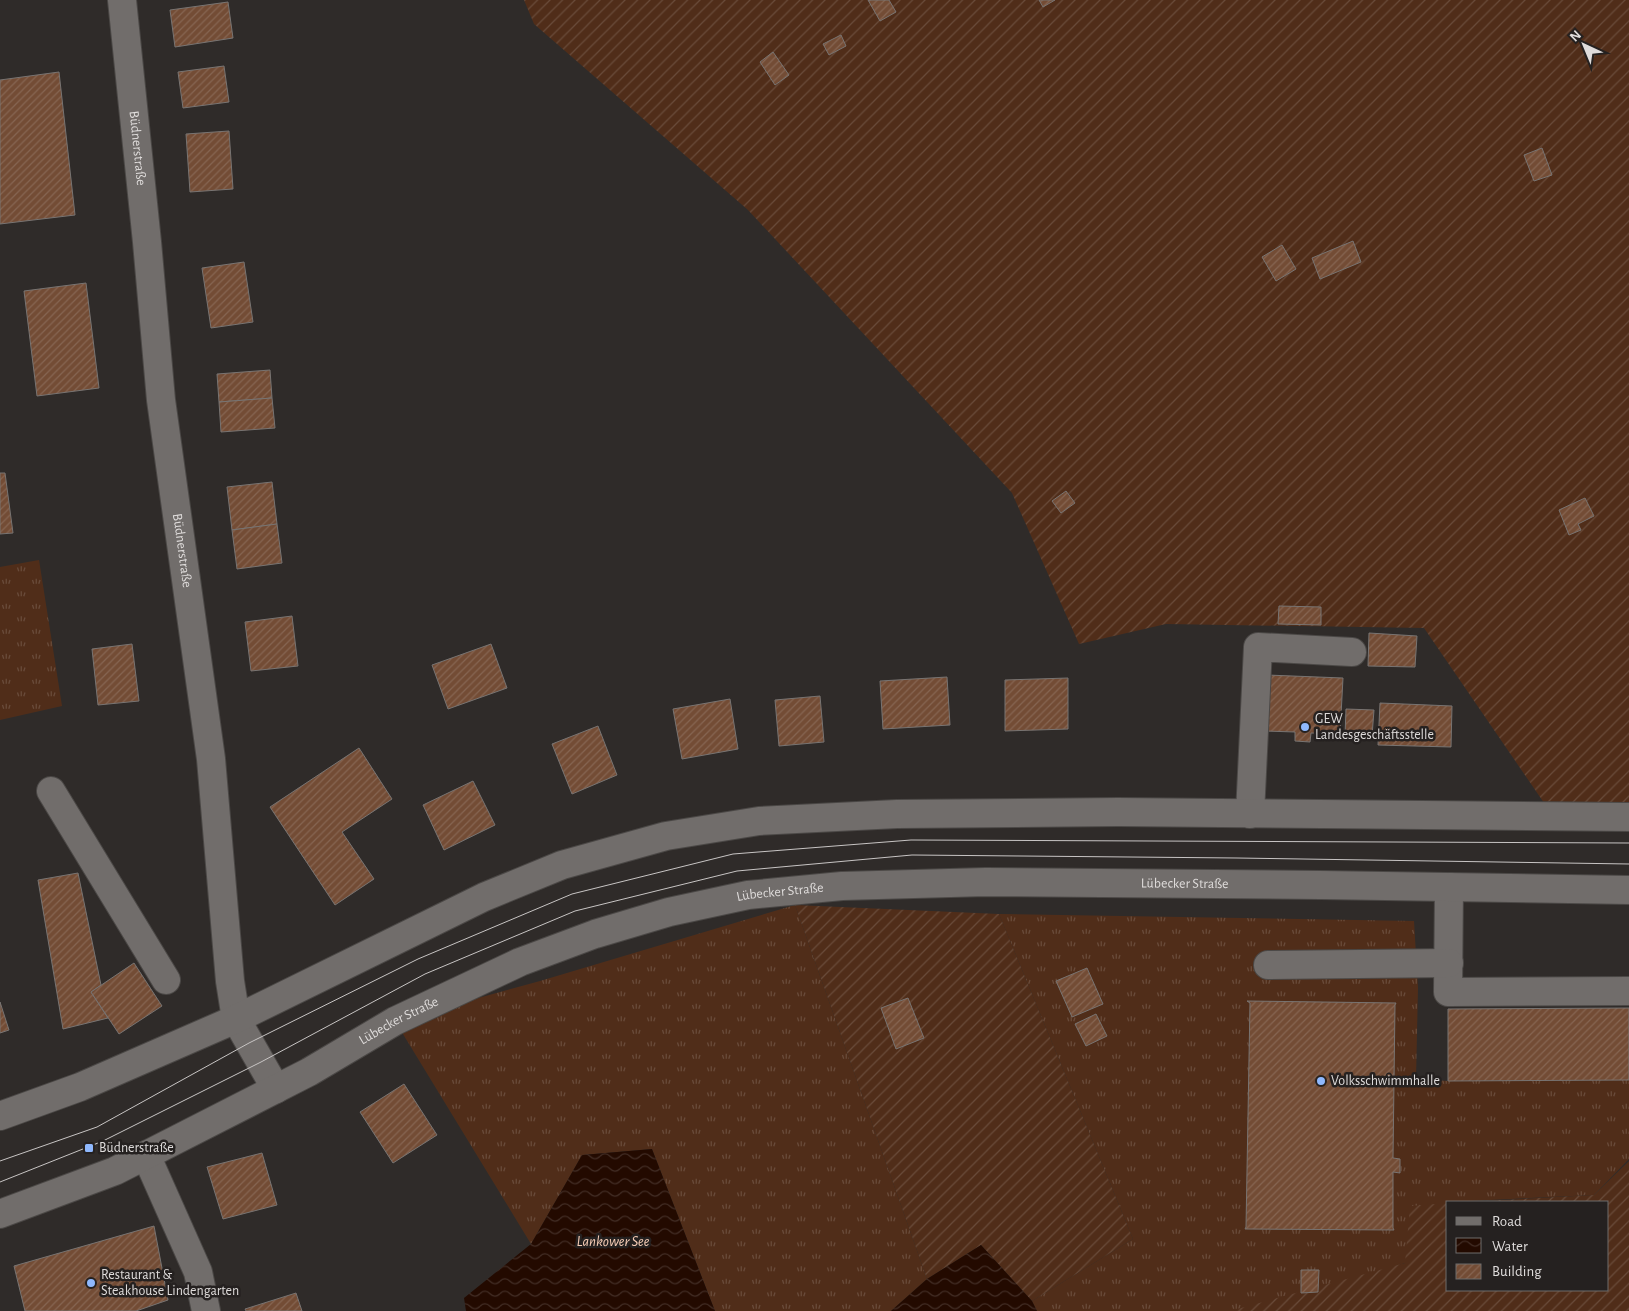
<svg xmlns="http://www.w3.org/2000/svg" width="1629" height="1311" font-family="'Alegreya Sans',sans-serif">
	<defs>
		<pattern id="grass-tufts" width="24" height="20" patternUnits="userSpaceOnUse" patternTransform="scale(1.25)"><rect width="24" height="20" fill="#502d19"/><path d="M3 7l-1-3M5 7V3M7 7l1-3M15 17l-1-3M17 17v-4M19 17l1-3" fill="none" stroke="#694b3a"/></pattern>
		<pattern id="garden-furrows" width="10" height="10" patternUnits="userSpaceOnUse" patternTransform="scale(1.25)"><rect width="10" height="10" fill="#502d19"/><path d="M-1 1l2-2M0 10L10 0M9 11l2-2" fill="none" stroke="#694b3a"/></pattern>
		<pattern id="water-waves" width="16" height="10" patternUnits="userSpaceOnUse" patternTransform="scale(1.25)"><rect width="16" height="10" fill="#230a00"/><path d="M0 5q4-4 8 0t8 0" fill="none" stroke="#422d25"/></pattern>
		<pattern id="building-hatch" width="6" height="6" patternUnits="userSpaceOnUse" patternTransform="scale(1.25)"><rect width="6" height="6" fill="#734c35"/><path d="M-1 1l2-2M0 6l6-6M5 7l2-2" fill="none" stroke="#866552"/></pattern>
	</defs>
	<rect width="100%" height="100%" fill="#2f2b29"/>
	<g fill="url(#grass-tufts)">
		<polygon points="39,560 62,706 0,720 0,567"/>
		<polygon points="795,905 927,1279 891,1311 715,1311 652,1149 582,1155 531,1244 395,1021 540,981"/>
		<polygon points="999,914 1414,921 1418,988 1416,1079 1448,1081 1629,1080 1629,1159 1594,1195 1448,1202 1405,1263 1253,1311 1037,1311 1032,1301 1133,1239"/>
	</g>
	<g fill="url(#garden-furrows)">
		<polygon points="524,0 1629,0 1629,817 1553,816 1424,628 1166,624 1079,644 1012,493 748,210 534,24"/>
		<polygon points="795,905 999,914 1133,1239 1032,1301 981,1245 927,1279"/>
		<polygon points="1629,1161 1629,1311 1230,1311 1405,1263 1410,1206 1448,1203 1448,1290 1608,1290 1608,1202 1467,1202 1594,1195"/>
	</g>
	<g fill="url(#water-waves)">
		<polygon points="652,1149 715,1311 466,1311 464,1298 531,1244 582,1155"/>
		<polygon points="981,1245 1032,1301 1037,1311 891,1311 927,1279"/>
	</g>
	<g fill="url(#building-hatch)" stroke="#787472">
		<polygon points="868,0 889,0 896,12 880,21"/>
		<polygon points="1039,0 1055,0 1043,7"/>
		<polygon points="228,2 233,38 175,47 170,10"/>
		<polygon points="841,35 846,46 829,55 823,44"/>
		<polygon points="773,52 789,75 775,85 760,62"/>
		<polygon points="224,66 229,102 183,108 178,72"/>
		<polygon points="59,72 75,215 0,224 0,80"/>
		<polygon points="229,131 233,189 190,192 186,134"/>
		<polygon points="1542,148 1552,175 1534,181 1524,155"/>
		<polygon points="1353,241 1361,262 1320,279 1312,258"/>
		<polygon points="1282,245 1296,269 1276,281 1262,257"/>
		<polygon points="244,262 253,322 211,328 202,268"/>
		<polygon points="86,283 99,388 37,396 24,291"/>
		<polygon points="270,370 272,398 219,402 217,374"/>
		<polygon points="272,398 275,428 221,432 219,402"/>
		<polygon points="0,473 5,473 13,533 0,534"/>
		<polygon points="272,482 277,524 232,530 227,487"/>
		<polygon points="1066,491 1075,503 1061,513 1052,501"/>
		<polygon points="1585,498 1594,516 1578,524 1581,530 1569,535 1559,510"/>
		<polygon points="277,524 282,563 237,569 232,530"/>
		<polygon points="1279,606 1321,607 1321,625 1278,624"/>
		<polygon points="292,616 298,666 251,671 245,622"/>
		<polygon points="1369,633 1417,636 1415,667 1368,666"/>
		<polygon points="132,644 139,701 98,705 92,649"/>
		<polygon points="491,644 507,688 448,709 432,665"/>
		<polygon points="1267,675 1343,678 1340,734 1311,733 1310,742 1295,741 1295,732 1265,731"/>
		<polygon points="947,677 950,725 883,729 880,681"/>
		<polygon points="1068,678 1068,729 1005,731 1005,680"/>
		<polygon points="820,696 824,742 779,746 775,700"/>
		<polygon points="730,699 738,749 682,759 673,709"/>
		<polygon points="1380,703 1452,706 1451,747 1378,745"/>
		<polygon points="1346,709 1374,710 1372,736 1345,735"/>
		<polygon points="598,726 617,775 572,794 552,744"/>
		<polygon points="359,748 392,799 342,832 374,879 335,905 270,807"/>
		<polygon points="473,781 495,825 444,850 423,805"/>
		<polygon points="78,873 101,985 91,992 108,1018 63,1029 38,880"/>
		<polygon points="134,963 162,1006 119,1034 91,992"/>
		<polygon points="1087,968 1103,1004 1072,1017 1056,981"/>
		<polygon points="908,998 924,1038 896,1049 881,1008"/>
		<polygon points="1247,1001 1396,1003 1395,1005 1393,1158 1400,1159 1400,1173 1393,1172 1393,1228 1394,1230 1245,1229 1246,1227 1250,1003"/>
		<polygon points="0,1002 9,1030 0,1033"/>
		<polygon points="1629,1008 1629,1080 1448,1081 1448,1009"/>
		<polygon points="1096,1014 1107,1036 1086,1046 1075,1024"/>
		<polygon points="404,1084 437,1135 393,1163 360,1112"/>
		<polygon points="262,1153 277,1205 223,1219 207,1167"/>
		<polygon points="154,1226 168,1300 136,1311 25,1311 14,1266"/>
		<polygon points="1301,1270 1319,1270 1318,1292 1301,1293"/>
		<polygon points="296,1293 302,1311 246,1311 245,1309"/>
	</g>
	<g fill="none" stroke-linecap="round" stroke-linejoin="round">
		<g stroke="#4b4846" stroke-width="30">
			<g id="minor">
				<path id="s1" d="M 122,0 L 147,242 L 161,400 L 211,759 L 230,981 L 236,1019 L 276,1089"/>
				<polyline points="51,791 166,980"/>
				<polyline points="1250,814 1258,647 1352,652"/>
				<polyline points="1449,887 1448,992 1629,991"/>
				<polyline points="1268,965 1449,963"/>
				<polyline points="0,1116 80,1087 236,1019 484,897 562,865 666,836 759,821 897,814 1118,812 1629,817"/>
				<polyline points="146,1155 198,1272 206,1311"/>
				<path id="s2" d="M 0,1214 L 115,1171 L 309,1072 L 395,1021 L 520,962 L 595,934 L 669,912 L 748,895 L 842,886 L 986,882 L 1321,885 L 1629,890"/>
			</g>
		</g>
		<use href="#minor" stroke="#716d6b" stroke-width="28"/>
		<g stroke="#c8c5c4" stroke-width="1">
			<polyline points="0,1161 97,1127 249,1043 418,959 572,894 733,854 911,840 1629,843"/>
			<polyline points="0,1182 103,1141 261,1062 425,974 575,911 737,871 912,855 1237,858 1629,864"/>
		</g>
	</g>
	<g fill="#8fb8fd" stroke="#252120" stroke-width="2">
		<circle cx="1305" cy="727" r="5"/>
		<circle cx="1321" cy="1081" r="5"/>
		<rect x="84" y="1143" width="10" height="10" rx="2.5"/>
		<circle cx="91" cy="1283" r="5"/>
	</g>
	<g text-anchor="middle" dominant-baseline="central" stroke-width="5" stroke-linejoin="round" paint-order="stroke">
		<g font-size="14" fill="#dfdcdb" stroke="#252120">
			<text stroke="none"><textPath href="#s1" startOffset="149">Büdnerstraße</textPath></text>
			<text stroke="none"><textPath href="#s1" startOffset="554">Büdnerstraße</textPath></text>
			<text stroke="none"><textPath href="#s2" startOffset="1254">Lübecker Straße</textPath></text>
			<text stroke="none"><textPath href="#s2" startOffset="849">Lübecker Straße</textPath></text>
			<text stroke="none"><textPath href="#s2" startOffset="444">Lübecker Straße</textPath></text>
		</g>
		<g font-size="14" fill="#dfdcdb" stroke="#252120" text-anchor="start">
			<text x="1315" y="719">GEW<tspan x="1315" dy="16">Landesgeschäftsstelle</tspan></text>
			<text x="1331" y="1081">Volksschwimmhalle</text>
			<text x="99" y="1148">Büdnerstraße</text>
			<text x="101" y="1275">Restaurant &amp;<tspan x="101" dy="16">Steakhouse Lindengarten</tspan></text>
		</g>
		<g font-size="15" font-style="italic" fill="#f7cdb6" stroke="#252120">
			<text x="613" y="1241">Lankower See</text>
		</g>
	</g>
	<rect x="1446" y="1201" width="162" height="90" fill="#252120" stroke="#6f6c6b"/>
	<rect x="1456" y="1217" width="25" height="8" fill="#716d6b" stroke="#6f6c6b"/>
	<text x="1492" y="1226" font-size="15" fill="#dfdcdb">Road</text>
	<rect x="1456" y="1238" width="25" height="15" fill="url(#water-waves)" stroke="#6f6c6b"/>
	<text x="1492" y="1251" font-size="15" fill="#dfdcdb">Water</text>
	<rect x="1456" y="1264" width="25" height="15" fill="url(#building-hatch)" stroke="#6f6c6b"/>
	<text x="1492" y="1276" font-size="15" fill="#dfdcdb">Building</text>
	<g transform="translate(1584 45) rotate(316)" stroke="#252120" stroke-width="4" paint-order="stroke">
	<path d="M0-4L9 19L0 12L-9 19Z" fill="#dfdcdb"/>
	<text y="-8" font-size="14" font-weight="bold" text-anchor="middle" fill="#dfdcdb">N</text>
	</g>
</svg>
